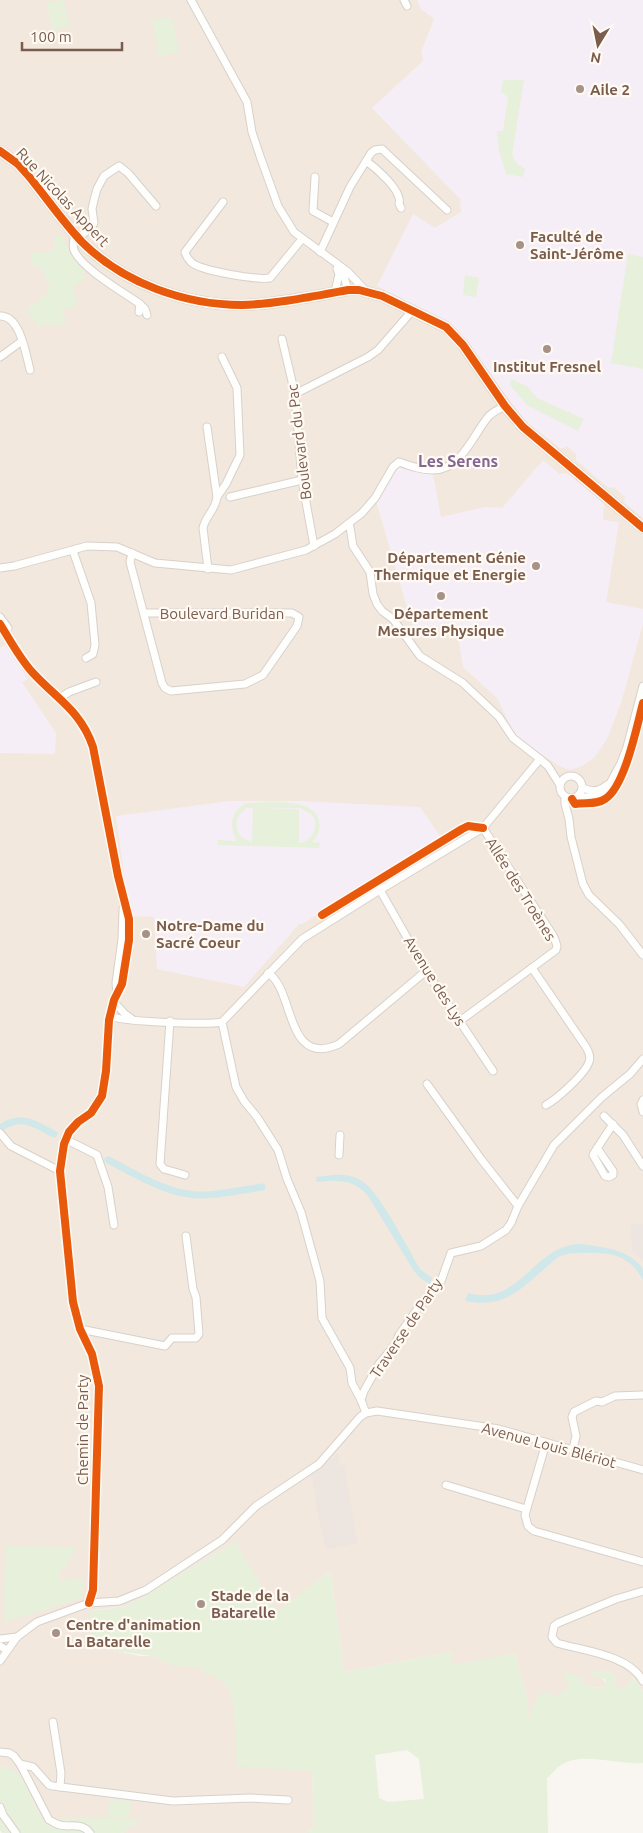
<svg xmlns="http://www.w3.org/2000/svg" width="643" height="1833" font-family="Ubuntu,sans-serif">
	<rect width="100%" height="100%" fill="#f9f5f0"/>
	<path fill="#f2e8de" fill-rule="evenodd" d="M 0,0 L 643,0 L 643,1691 L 634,1677 L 622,1691 L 615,1685 L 614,1674 L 606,1671 L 591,1671 L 606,1682 L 602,1688 L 586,1686 L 565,1672 L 565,1681 L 570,1683 L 568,1688 L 559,1696 L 540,1696 L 527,1727 L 528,1701 L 515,1654 L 452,1666 L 452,1652 L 343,1672 L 340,1638 L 330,1571 L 278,1612 L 393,1752 L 236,1765 L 312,1771 L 314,1829 L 308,1830 L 308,1833 L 123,1833 L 140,1820 L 43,1821 L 20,1775 L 2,1766 L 0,1771 ZM 233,1543 L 172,1665 L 152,1656 L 140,1656 L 107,1649 L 93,1636 L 93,1610 L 126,1606 L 145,1596 Z"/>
	<g fill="#ede5e0">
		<polygon points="631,1224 643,1224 643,1260 632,1251"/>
		<polygon points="338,1453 340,1465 344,1465 357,1543 326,1549 315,1501 317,1500 311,1475"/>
	</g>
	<g fill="#f6eef6">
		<polygon points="417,0 643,0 643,518 624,502 625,497 614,487 609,488 576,460 576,454 567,446 564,448 560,448 524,420 458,330 445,321 377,286 413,214 435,228 461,212 460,199 372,108 423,61 421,52 434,19 420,8"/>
		<polygon points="543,460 559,474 567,473 604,504 603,520 619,522 606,602 643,609 643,624 621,703 607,739 595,757 582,766 570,770 559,766 516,737 497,698 463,667 456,625 413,628 376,501 397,466 433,474 441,517 485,507 502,508"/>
		<polygon points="5,645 28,679 22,682 56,733 55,754 0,753 0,648"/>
		<polygon points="230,801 300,801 420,807 442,839 419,852 409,851 409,859 302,924 299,924 244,987 157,969 154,917 132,916 125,881 116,816"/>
	</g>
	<g fill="#e7f0db" fill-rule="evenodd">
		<polygon points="64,0 69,27 52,30 47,2"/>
		<polygon points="172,17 179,53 159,56 152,20"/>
		<polygon points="503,80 524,80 512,155 517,164 525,169 523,177 506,174 499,151 497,131 503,131 508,97 501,92"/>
		<polygon points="57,234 62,236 74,258 85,269 83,279 73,288 77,304 70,308 63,309 61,313 66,318 64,326 38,325 26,310 44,296 50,286 41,269 32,264 30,256 34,252 47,254 55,246 54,236"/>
		<polygon points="628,254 643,257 643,369 611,363"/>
		<polygon points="465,275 479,278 476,297 463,295"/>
		<polygon points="511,379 527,386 537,398 584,419 578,431 527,405 510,385"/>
		<path d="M 246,803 C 265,803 314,796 319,821 C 321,829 318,836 312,842 L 320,843 L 319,848 L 218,845 L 218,840 L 237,841 C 229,827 230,811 246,803 ZM 247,808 L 253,808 L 252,842 L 241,837 C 233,826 236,815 247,808 ZM 261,808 L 300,808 L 312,815 L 315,820 C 316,832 311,841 299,843 L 299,809 Z"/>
		<path d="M 234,1540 L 277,1612 L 330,1571 L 340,1638 L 343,1672 L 452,1652 L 452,1665 L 515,1654 L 528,1701 L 528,1723 L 531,1708 L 535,1705 L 535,1698 L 540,1696 L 539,1693 L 548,1692 L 559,1696 L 563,1690 L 568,1688 L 570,1683 L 565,1681 L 564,1672 C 576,1673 580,1676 586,1686 L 602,1688 L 606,1681 L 604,1679 L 594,1677 L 591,1671 L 606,1671 L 614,1674 L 615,1685 L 622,1691 L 634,1677 L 643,1691 L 643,1763 C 618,1765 582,1751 561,1765 C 556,1768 552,1774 547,1778 L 548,1833 L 308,1833 L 308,1830 L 314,1829 L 312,1771 L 236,1766 C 237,1750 236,1699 227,1687 C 221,1679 211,1674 201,1672 L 204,1668 L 172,1665 L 152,1656 L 109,1650 L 93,1636 L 89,1611 L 126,1606 L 145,1596 L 233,1543 ZM 407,1750 L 419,1759 L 424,1799 L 388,1802 L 379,1798 L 375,1755 Z"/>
		<polygon points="6,1546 77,1547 64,1570 60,1569 60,1581 84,1578 82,1598 5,1622 4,1594"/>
		<polygon points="2,1766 12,1769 20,1775 43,1821 85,1817 141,1820 123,1833 2,1833 0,1830 0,1771"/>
		<polygon points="110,1799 131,1801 129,1818 108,1817"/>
	</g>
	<g fill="#d0e8ea">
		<path d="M 332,1175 C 342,1174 353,1175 362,1181 C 380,1192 408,1249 420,1269 L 432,1278 L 430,1284 L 420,1278 L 414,1271 L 368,1196 C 354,1179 338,1180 317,1182 L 316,1177 Z"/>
		<path d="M 582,1244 C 605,1248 628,1248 643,1269 L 643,1280 C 629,1256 615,1253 588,1253 C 578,1253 568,1252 558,1257 C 553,1261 548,1266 543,1270 C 517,1293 502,1308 465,1301 L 468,1293 C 520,1308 534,1243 582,1244 Z"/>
	</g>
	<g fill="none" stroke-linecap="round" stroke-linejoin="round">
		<g stroke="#d0e8ea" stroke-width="7">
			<path d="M 0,1128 C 22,1114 33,1123 54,1134"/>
			<path d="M 108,1160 C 136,1174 165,1193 197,1195 C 218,1196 241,1190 262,1187"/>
		</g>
		<g stroke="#d7d1cb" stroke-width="9">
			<g id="street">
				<polyline points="191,0 247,102 252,132 260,156 278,206 294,232 347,271 366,291"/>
				<polyline points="404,0 407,6"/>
				<path d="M 366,161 C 376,168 403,191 399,204 L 401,208"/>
				<polyline points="315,177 313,211 333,222"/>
				<path d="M 223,202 L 185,252 C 186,256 188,259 191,262 C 200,271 257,280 270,278 L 302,239"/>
				<path d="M 75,235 C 74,239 72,245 74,250 C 81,268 123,292 140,304 L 139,312"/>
				<polyline points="78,238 91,228 94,223 92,209 94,200 97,189 104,176 119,166 128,173 156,206"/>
				<polyline points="320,252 350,187 371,153 375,150 382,149 447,210"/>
				<polyline points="338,268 343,273 348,290"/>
				<polyline points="335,292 339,274 337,269"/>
				<polyline points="140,304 145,309 147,315"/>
				<path d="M 0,316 C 20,315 26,354 30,370"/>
				<polyline points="282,339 295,394 302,480 314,546"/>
				<polyline points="0,357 22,341"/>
				<polyline points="295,394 368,357 378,350 412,311"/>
				<path d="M 207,427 L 217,497 C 216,509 205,517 203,528 L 208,569"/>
				<polyline points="217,497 226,484 240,455 237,388 222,357"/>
				<polyline points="230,497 302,480"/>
				<polyline points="347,525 350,527 353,546 370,572 373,594 377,604 382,611 393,619 420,656 463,683 499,717 513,738 540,759"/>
				<polyline points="73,551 91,603 95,645 93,654 86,658"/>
				<polyline points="132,553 130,562 162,683 165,688 171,691 245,684 263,675 297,626 299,617 292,613 144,613"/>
				<path d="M 0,568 L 14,566 L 87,546 L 117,547 L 155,563 L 231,570 L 306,550 L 335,534 L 362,513 L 375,498 L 393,467 L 399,462 C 410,466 421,470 433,470 C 462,470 473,434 489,416 C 494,411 500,409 505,406"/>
				<polyline points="0,617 8,628"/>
				<path d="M 0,624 C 10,640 20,659 33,673 C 57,699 81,711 93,747 L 118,876 L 129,919 L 129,940 L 122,984 L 114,1000 L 109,1020 L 106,1071 L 102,1096 L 91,1113 L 78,1122 L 69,1132 L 64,1144 L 60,1171 L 73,1302 L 80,1329 L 92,1354 L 99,1386 L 93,1590 L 89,1603"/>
				<polyline points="60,698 69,692 96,682"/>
				<circle cx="571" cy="787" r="11"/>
				<path d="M 583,788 C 592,792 599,792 607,785"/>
				<polyline points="565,797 565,804 569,819 571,837 583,884 589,895 619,924 643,955"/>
				<polyline points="578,797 598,797 606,791 621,763 627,747 643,686"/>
				<polyline points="380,890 426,971 493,1071"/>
				<path d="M 532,968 L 586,1047 C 589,1052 591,1057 589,1062 C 585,1074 557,1099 546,1105"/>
				<path d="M 268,973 C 295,989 285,1069 339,1044 L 426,971"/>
				<polyline points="117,993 116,983 122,939 123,909"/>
				<polyline points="114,1002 125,1014 132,1019"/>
				<path d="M 111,1016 C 121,1022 209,1025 222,1022 L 302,939 L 380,890 L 483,828 L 540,759 L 548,766 L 560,785"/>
				<polyline points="170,1021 160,1164 164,1169 185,1175"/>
				<polyline points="460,1021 556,950 557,946 554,937 483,828"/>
				<polyline points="222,1022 236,1087 244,1101 257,1117 278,1150 287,1179 301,1212 320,1281 322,1318 350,1368 352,1383 361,1400 366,1413"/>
				<polyline points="427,1084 481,1159 518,1206"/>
				<polyline points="643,1100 641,1104 643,1112"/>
				<polyline points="604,1116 623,1135 643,1166"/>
				<polyline points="0,1133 11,1146 60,1171"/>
				<polyline points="65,1139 97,1155 108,1187 114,1225"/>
				<polyline points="597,1148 613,1171 613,1175 609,1177 605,1176 593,1155 594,1153 613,1124"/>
				<polyline points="339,1155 340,1135"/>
				<polyline points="80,1329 165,1346 172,1338 196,1338 199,1334 196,1297 193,1289 186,1236"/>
				<polyline points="361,1400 364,1391 379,1364 395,1345 399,1335 421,1304 441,1281 451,1253 481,1246 506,1230 511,1223 518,1206 554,1145 602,1097 630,1074 643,1059"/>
				<polyline points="546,1443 525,1515 528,1526 534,1531 643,1562"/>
				<polyline points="573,1449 576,1436 572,1417 574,1412 596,1401 602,1402 615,1396 643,1395"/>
				<polyline points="446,1485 526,1509"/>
				<path d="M 643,1591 L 616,1599 L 558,1623 L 554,1626 L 552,1637 L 557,1643 C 584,1651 629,1655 643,1681"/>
				<polyline points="0,1639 17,1637"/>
				<polyline points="0,1646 7,1650"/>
				<polyline points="0,1661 17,1637 37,1622 89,1603 119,1601 146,1590 222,1540 256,1506 319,1464 360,1417 366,1413 377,1411 499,1429 643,1470"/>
				<polyline points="53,1722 61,1773 60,1787"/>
				<polyline points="0,1752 9,1753 14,1756 20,1764 33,1767 49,1785 53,1786 173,1801 250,1798 288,1800"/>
				<path d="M 20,1764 L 49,1820 C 52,1821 54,1823 57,1824 C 68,1829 81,1821 90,1833"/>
				<polyline points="0,1807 3,1815 16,1833"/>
			</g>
		</g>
		<g stroke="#d9d2cb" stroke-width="12">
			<path id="secondary" d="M 0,151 L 18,164 L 27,174 C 46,197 62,221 82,242 C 123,283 185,305 242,305 C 276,304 315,296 348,290 L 359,290 L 382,296 L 446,327 L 463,345 L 505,406 L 523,427 L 643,528"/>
		</g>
		<use href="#street" stroke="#fefefd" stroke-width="7"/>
		<use href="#secondary" stroke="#fefefd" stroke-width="10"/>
		<g stroke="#fffaf3" stroke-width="11">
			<g id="cycleway">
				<path d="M 0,151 L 18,164 L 27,174 C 46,197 62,221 82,242 C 123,283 185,305 242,305 C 276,304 315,296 348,290 L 359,290 L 382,296 L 446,327 L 463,345 L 505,406 L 523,427 L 643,528"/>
				<path d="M 0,624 C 10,640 20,659 33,673 C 57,699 81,711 93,747 L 118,876 L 129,919 L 129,940 L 122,984 L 114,1000 L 109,1020 L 106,1071 L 102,1096 L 91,1113 L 78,1122 L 69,1132 L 64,1144 L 60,1171 L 73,1302 L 80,1329 L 92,1354 L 99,1386 L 93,1590 L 89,1603"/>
				<path d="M 572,799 L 575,804 C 584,802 597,805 605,799 C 625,787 637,725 643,703"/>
				<polyline points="322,915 462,829 468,826 483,828"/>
			</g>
		</g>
		<use href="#cycleway" stroke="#e8590c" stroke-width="8"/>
	</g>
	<g fill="#a69286" stroke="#fffaf3" stroke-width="2">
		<circle cx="580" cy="89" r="5"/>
		<circle cx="520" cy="245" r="5"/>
		<circle cx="547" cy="349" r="5"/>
		<circle cx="536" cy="566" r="5"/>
		<circle cx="441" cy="596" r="5"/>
		<circle cx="146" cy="934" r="5"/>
		<circle cx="201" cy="1604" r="5"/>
		<circle cx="56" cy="1633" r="5"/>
	</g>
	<g text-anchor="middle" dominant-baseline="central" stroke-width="4.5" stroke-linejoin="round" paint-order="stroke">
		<g font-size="15" font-weight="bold" fill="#7a5c4d" stroke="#fffaf3" text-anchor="start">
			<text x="590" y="89">Aile 2</text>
			<text x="530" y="236">Faculté de<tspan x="530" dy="17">Saint-Jérôme</tspan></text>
			<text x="547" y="366" text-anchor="middle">Institut Fresnel</text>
			<text x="526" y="557" text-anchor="end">Département Génie<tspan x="526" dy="17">Thermique et Energie</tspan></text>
			<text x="441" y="613" text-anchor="middle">Département<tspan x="441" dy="17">Mesures Physique</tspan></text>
			<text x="156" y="925">Notre-Dame du<tspan x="156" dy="17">Sacré Coeur</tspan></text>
			<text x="211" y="1595">Stade de la<tspan x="211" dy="17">Batarelle</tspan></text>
			<text x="66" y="1624">Centre d'animation<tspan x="66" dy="17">La Batarelle</tspan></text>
		</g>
		<g font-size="15" fill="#7a5c4d" stroke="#fffaf3">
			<text transform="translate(63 197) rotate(47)">Rue Nicolas Appert</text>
			<text transform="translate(299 442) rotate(-97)">Boulevard du Pac</text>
			<text x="222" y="613">Boulevard Buridan</text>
			<text transform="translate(521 889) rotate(58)">Allée des Troènes</text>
			<text transform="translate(435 981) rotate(58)">Avenue des Lys</text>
			<text transform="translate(406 1328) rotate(-56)">Traverse de Party</text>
			<text transform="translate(82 1430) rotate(-90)">Chemin de Party</text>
			<text transform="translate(549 1445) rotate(15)">Avenue Louis Blériot</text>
		</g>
		<g font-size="16" font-weight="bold" fill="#846695" stroke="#fffaf3">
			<text x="458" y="461">Les Serens</text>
		</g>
	</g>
	<g transform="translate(598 45) rotate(190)" stroke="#fffaf3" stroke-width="4" paint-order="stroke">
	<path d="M0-4L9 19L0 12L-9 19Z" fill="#7a5c4d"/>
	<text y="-8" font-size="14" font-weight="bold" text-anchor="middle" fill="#7a5c4d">N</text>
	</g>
	<path d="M22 42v8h100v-8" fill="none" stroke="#7a5c4d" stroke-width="2.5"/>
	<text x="30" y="42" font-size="15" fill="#7a5c4d" stroke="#fffaf3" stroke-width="4" paint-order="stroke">100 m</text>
</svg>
